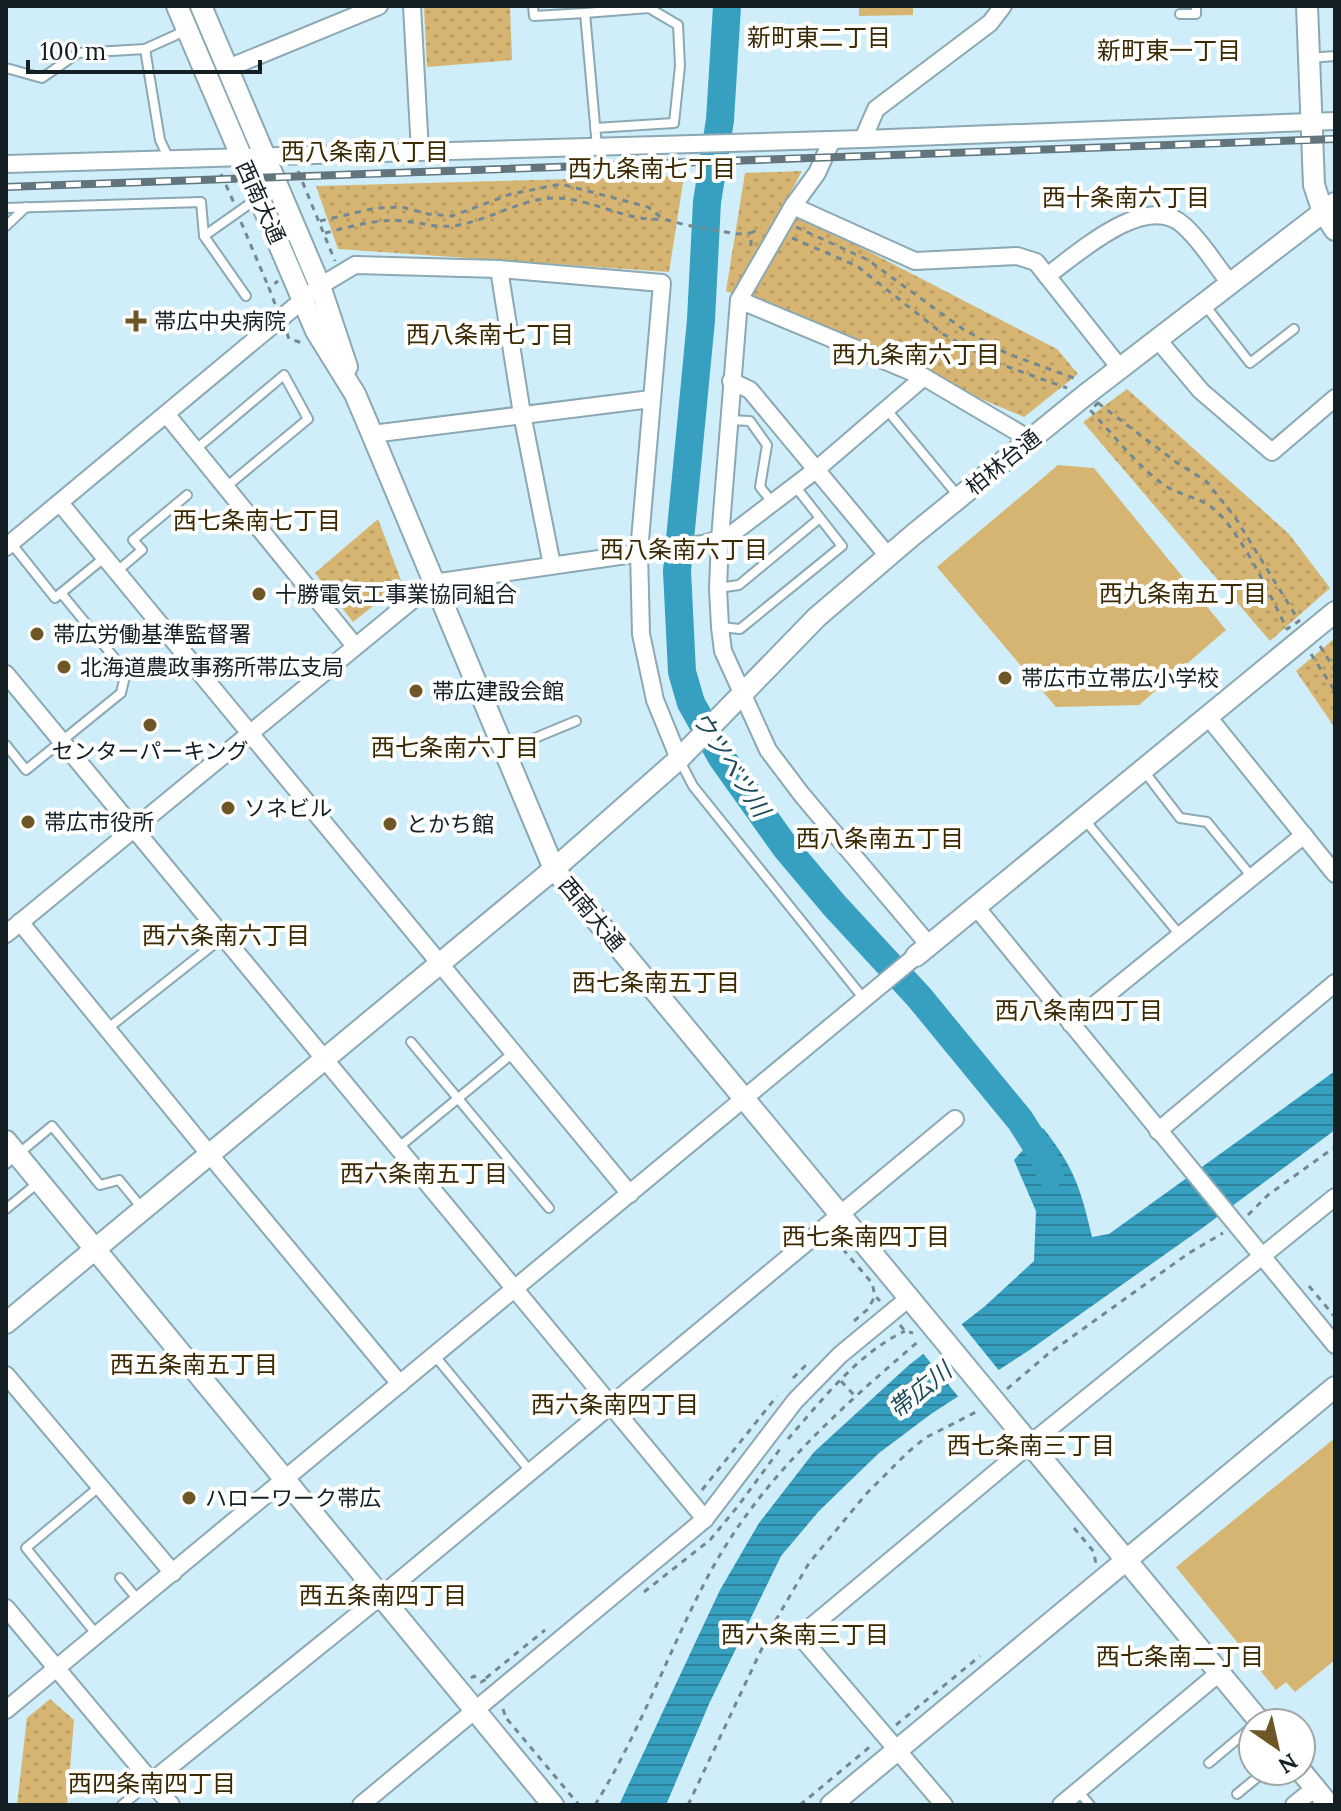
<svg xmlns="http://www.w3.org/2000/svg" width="1341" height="1811" font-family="Lora,'Noto Sans JP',serif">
	<defs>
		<pattern id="park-dots" width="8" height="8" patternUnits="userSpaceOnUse" patternTransform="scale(2)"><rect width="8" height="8" fill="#d6b573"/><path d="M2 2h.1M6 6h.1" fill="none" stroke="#b79b63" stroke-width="1.8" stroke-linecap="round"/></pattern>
		<pattern id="water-rules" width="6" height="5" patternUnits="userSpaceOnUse" patternTransform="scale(2)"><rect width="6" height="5" fill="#379fbf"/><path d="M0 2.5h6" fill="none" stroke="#2d819b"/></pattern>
	</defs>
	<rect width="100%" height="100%" fill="#cfeef9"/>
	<g fill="url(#park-dots)">
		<polygon points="424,6 510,6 512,60 427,67"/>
		<polygon points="802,171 783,207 1057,349 1078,374 1024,417 726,291 745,173"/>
		<polygon points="684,176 669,272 338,249 316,186"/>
		<polygon points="1127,389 1289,534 1330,588 1270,641 1083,422"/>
		<polygon points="378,519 402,583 353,622 315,573"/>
		<polygon points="1335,638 1335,728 1296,671"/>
		<polygon points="50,1699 74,1720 67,1805 17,1805 27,1718"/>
	</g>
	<g fill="#d6b573">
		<polygon points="859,6 913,6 913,15 859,16"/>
		<polygon points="1058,465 1094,468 1226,630 1139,705 1056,707 937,567"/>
		<polygon points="1335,1438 1335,1660 1295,1692 1286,1682 1276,1690 1176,1567"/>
	</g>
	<path fill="url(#water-rules)" d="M 1335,1071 L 1335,1130 L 1201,1229 L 1031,1349 L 931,1414 L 879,1453 L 819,1511 L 781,1556 L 709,1704 L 666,1805 L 619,1805 L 720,1590 L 759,1523 L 814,1452 L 909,1365 L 984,1307 L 1034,1261 L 1036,1211 L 1014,1160 L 1043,1128 C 1074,1167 1081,1189 1092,1237 L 1109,1234 Z"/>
	<polygon fill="#cfeef9" points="959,1321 1001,1373 961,1400 921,1351"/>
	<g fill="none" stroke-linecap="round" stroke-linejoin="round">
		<polyline stroke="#379fbf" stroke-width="28" points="727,6 720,120 707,202 701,320 677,571 682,672 691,703 722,758 786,848 834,905 919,997 1020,1120 1043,1156 1050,1174"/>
		<g stroke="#8ba8b3" stroke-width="12">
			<g id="service">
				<polyline points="533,6 534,16 585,13"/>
				<polyline points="1180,14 1196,14 1196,6"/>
				<polyline points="145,49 160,140 169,159"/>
				<polyline points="1309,58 1335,56"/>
				<polyline points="6,68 42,78 78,53 145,49 187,30"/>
				<polyline points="595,128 674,123 680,66 678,25 649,8 585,13 597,147"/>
				<polyline points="6,208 201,202 204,236"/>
				<polyline points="6,226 26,207"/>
				<polyline points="246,296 204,236 258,198"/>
				<polyline points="1204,304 1250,363 1294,329"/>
				<polyline points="887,410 959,497"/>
				<polyline points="729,420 750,421 767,445 760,487 773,503"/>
				<polyline points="195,450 284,375 308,419 226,487"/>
				<polyline points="11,543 55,598 104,558"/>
				<polyline points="116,572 142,550 133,540 187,495"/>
				<polyline points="718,588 739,585 820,518"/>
				<polyline points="720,627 740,629 842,546 795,486"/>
				<polyline points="6,745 26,770 121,693 126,672 61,593"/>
				<polyline points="506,750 576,721"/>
				<polyline points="679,759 693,786 864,999"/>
				<polyline points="1144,771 1180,818 1207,822 1252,877"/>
				<polyline points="1084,819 1180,935"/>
				<polyline points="107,1029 223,937"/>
				<polyline points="411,1042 549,1208"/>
				<polyline points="399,1147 513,1053"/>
				<polyline points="6,1164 52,1126 100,1185 119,1180 142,1208"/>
				<polyline points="6,1209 39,1182"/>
				<polyline points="435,1356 530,1471"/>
				<polyline points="120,1578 138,1600"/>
				<polyline points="97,1635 26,1548 99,1487"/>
				<polyline points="1209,1763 1253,1726"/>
				<polyline points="1078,1791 1090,1805"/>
				<polyline points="1237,1794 1265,1771"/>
				<polyline points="122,1805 151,1782"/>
			</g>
		</g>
		<g stroke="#8ba8b3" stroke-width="20">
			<g id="minor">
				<polyline points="412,6 420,152"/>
				<polyline points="228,68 379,6"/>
				<polyline points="863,139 876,109 990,23 1003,6"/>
				<polyline points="832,140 817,173 793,206 739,300 720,539 718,588 720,627 723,651 768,750 802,795 929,945"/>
				<polyline points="6,164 863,139 1335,121"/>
				<polyline points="793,206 915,261 1017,256 1036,262 1120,368"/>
				<polyline points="499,269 522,414 552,565"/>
				<path d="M 1047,276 C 1077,254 1146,191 1183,225 C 1201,240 1215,265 1230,283"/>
				<polyline points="739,300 924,377 1031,440"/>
				<polyline points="1158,340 1201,391 1272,452 1335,398"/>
				<polyline points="731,381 750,390 888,556"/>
				<polyline points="167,415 355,646"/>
				<polyline points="372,434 651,399"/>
				<polyline points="60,503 630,1194"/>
				<polyline points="6,547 304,299 320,286 355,265 499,269 662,283 639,552 641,634 655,700 679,759"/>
				<polyline points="6,674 705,1519"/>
				<polyline points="1209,718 1335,874"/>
				<polyline points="976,907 1335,1345"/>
				<polyline points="20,922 210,1155 400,1384"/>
				<polyline points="6,934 433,583 703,544 729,536 817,469 924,377"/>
				<polyline points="1071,1024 1304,835"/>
				<polyline points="1158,1131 1335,983"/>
				<polyline points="6,1375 173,1573"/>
				<polyline points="6,1608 171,1805"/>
				<polyline points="6,1710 916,956"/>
				<polyline points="151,1782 381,1596 955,1119"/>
				<polyline points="361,1805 705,1519 795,1401 840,1355 909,1298"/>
				<polyline points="944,1805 800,1636 1030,1444 1335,1197"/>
				<polyline points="1061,1805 1219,1673"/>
				<polyline points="1294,1805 1315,1788"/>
			</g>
		</g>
		<g stroke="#8ba8b3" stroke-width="24">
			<g id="tertiary">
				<polyline points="177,6 316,331 355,394 372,434 554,869 1261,1723"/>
				<polyline points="201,6 320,286 347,367"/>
				<polyline points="1307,6 1314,185 1323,212 1335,230"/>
				<polyline points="916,956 1335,612"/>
				<polyline points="6,1141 553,1805"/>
				<polyline points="6,1323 554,869 679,759 817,617 913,535 1084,396 1335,203"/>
				<polyline points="1301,1771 1329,1805"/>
				<polyline points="831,1805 1335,1387"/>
			</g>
		</g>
		<g stroke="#738890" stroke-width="3" stroke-dasharray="6 6" stroke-linecap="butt">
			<polyline points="298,171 335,261"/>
			<polyline points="221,174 234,203"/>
			<polyline points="320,221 376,208 402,207 428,214 452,216 511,194 561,184 648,207 663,219 686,225 737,234 751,233"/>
			<polyline points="241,222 269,288"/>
			<polyline points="796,227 868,260 963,329 1006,353 1076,379"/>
			<path d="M 325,233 C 350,227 377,218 404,221 C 423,223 440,229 459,225 C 492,219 520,199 554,198 C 593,198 625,222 663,219"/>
			<polyline points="792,238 857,266 943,334 997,363 1067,388"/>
			<polyline points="751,246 751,233 761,228"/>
			<polyline points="275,304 269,288 278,281"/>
			<polyline points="287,333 289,339 303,343"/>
			<path d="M 1098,403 L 1176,462 L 1206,481 L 1235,517 L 1299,621 L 1287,629 C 1270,595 1247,545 1222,517 C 1204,496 1184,498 1164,485 C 1136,465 1113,434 1090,410 Z"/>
			<polyline points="1320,646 1335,670"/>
			<polyline points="1311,654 1335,691"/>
			<polyline points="1248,1215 1268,1195 1335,1147"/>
			<polyline points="835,1240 872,1283 875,1296 880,1301"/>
			<polyline points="1309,1286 1335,1317"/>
			<polyline points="854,1321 868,1309 875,1296"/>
			<polyline points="900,1325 905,1331 913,1333"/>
			<polyline points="793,1378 807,1364"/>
			<polyline points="841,1381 855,1396"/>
			<polyline points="1007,1389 1048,1354 1189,1253 1223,1233"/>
			<path d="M 788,1439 C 822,1400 858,1353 905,1331"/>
			<polyline points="702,1490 777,1396"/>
			<polyline points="1074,1528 1094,1552 1096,1565"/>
			<polyline points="644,1592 710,1540 738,1506 783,1445"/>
			<polyline points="773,1625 788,1631"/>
			<polyline points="471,1678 474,1676 481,1682 487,1679"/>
			<polyline points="486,1678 545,1630"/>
			<polyline points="503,1709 506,1718"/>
			<polyline points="507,1719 579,1805"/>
			<polyline points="896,1725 980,1656"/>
			<path d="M 595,1805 C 639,1734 667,1655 706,1580 C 757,1482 837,1411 920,1340"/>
			<polyline points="688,1805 773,1625 809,1563 867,1493 907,1453 925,1438 978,1411"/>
			<polyline points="800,1805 872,1745"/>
		</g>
		<use href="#service" stroke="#fff" stroke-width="8"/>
		<use href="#minor" stroke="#fff" stroke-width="16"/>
		<use href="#tertiary" stroke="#fff" stroke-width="20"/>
		<g stroke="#62757d" stroke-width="8">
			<polyline id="rail" points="6,187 1335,139"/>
		</g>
		<use href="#rail" stroke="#fff" stroke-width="5" stroke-dasharray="15" stroke-linecap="butt"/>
	</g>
	<g fill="#6d5726" stroke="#fff" stroke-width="3">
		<path d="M132 309h8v8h8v8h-8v8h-8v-8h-8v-8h8z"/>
		<circle cx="259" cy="594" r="8"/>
		<circle cx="37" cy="634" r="8"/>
		<circle cx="64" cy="667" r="8"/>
		<circle cx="1005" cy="678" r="8"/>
		<circle cx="416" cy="691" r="8"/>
		<circle cx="150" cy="725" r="8"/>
		<circle cx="228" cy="808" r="8"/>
		<circle cx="28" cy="822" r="8"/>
		<circle cx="390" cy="824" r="8"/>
		<circle cx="189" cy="1498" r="8"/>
	</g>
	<g text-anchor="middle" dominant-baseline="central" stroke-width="8" stroke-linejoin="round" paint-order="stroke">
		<g font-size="22" fill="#141f24" stroke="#fff">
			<text transform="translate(261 202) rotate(66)">西南大通</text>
			<text transform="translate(1003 462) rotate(-39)">柏林台通</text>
			<text transform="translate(592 914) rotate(50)">西南大通</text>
		</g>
		<g font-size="22" fill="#141f24" stroke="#fff" text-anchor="start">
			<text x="154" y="321">帯広中央病院</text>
			<text x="275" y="594">十勝電気工事業協同組合</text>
			<text x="53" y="634">帯広労働基準監督署</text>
			<text x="80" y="667">北海道農政事務所帯広支局</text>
			<text x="1021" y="678">帯広市立帯広小学校</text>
			<text x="432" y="691">帯広建設会館</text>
			<text x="150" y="751" text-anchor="middle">センターパーキング</text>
			<text x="244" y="808">ソネビル</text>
			<text x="44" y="822">帯広市役所</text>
			<text x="406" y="824">とかち館</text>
			<text x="205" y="1498">ハローワーク帯広</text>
		</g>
		<g font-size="24" fill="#3b2a01" stroke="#fff">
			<text x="819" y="37">新町東二丁目</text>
			<text x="1169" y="50">新町東一丁目</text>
			<text x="365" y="151">西八条南八丁目</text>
			<text x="652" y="168">西九条南七丁目</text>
			<text x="1126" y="197">西十条南六丁目</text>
			<text x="490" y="334">西八条南七丁目</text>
			<text x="916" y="354">西九条南六丁目</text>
			<text x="257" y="520">西七条南七丁目</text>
			<text x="684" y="549">西八条南六丁目</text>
			<text x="1183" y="593">西九条南五丁目</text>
			<text x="455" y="747">西七条南六丁目</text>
			<text x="880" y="838">西八条南五丁目</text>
			<text x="226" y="935">西六条南六丁目</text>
			<text x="656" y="982">西七条南五丁目</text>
			<text x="1079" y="1010">西八条南四丁目</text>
			<text x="424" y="1173">西六条南五丁目</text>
			<text x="866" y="1236">西七条南四丁目</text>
			<text x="194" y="1364">西五条南五丁目</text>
			<text x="615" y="1404">西六条南四丁目</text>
			<text x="1031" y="1445">西七条南三丁目</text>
			<text x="383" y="1595">西五条南四丁目</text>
			<text x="805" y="1634">西六条南三丁目</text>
			<text x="1180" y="1656">西七条南二丁目</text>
			<text x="152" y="1783">西四条南四丁目</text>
		</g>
		<g font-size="24" font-style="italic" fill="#1e4a58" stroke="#fff">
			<text transform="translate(731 764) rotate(57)">ウツベツ川</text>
			<text transform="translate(920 1390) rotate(-39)">帯広川</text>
		</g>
	</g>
	<rect width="1341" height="1811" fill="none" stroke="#141f24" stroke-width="16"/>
	<g transform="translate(1277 1747) rotate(146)"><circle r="38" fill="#ffffff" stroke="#a1a5a7" stroke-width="2"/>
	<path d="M0-6L14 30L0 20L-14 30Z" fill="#6d5726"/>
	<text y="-12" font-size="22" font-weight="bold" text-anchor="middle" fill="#141f24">N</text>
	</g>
	<path d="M28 60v12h232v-12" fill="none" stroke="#141f24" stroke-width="4"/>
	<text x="40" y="60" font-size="24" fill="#141f24" stroke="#ffffff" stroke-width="6" paint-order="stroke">100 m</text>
</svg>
